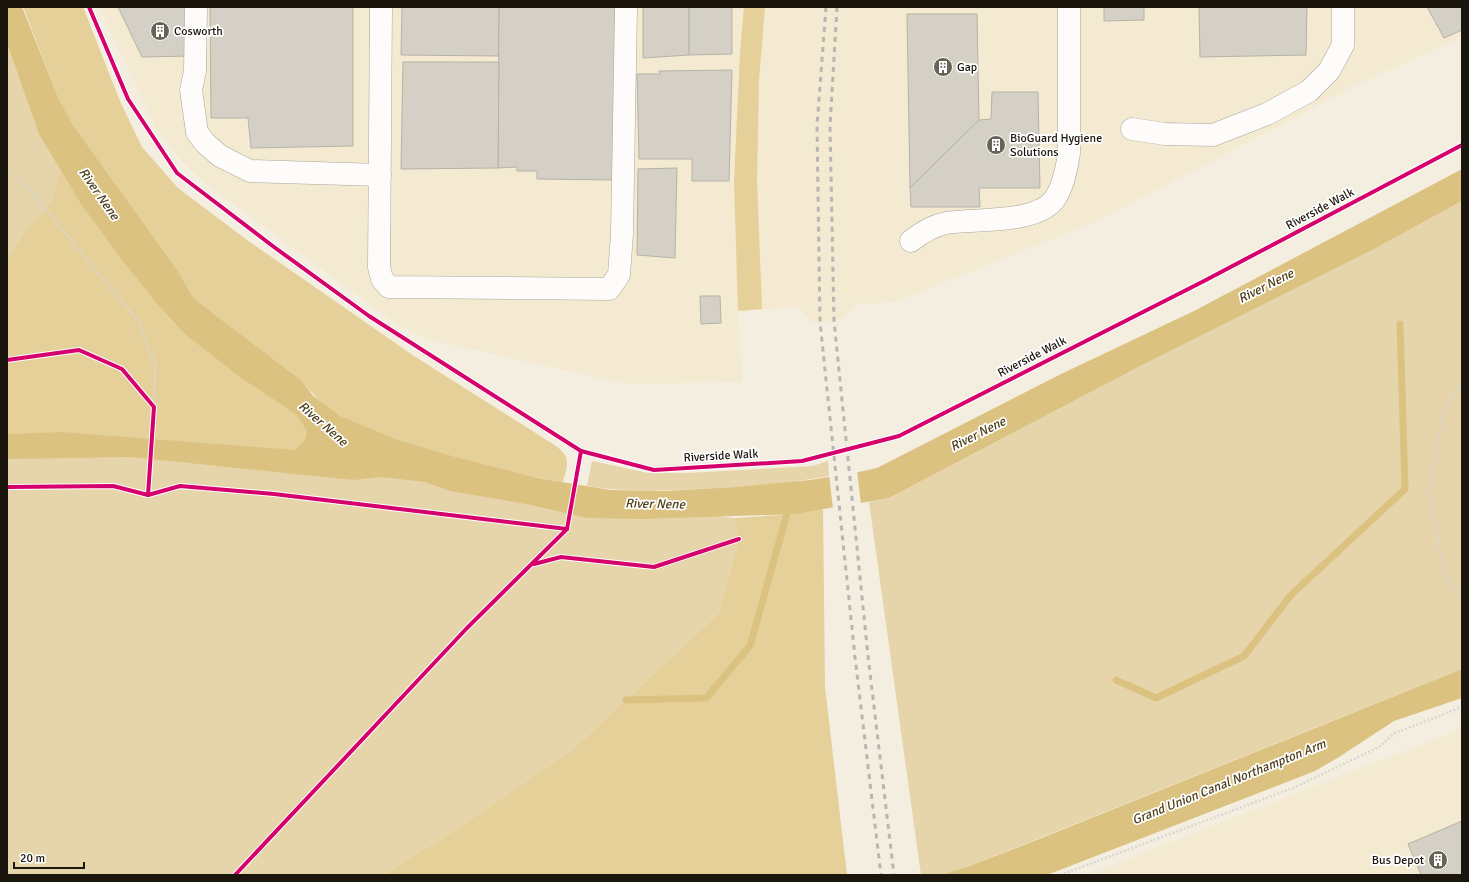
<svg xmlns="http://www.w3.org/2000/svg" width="1469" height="882" font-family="Signika,sans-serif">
	<rect width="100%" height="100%" fill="#f3eedf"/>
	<g fill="#f3ead1">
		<polygon points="99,7 1462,7 1462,37 1358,84 1102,219 895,302 858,304 841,320 813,323 799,307 738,311 742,382 627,384 430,340 398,325 207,185 179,158 157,130"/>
		<polygon points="1462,728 1462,875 1087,875 1446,735"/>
	</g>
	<g fill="#e6d5ab">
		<polygon points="7,7 9,7 70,152 268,376 529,493 734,518 739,539 719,613 570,752 444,837 383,875 7,875"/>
		<polygon points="1462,201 1462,669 967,867 940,875 921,875 869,502 889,498 1150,361 1376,248"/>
		<path d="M 592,461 L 648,473 L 687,473 L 813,466 L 828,461 L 829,476 C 786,484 742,487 698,489 C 661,491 624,492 587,486 Z"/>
	</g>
	<g fill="#e6d099">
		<path d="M 23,7 L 83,7 L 120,101 L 142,147 L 178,188 L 247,240 L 414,356 L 556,446 C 572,458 567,465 563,482 C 501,472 430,454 372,430 C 362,425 349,422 339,415 C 324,406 312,394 301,380 L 193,298 L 178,271 L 73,125 L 59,99 Z"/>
		<polygon points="744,7 765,7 759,80 757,181 762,309 738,311 734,181 740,53"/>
		<polygon points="61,172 122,260 158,305 186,335 240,377 297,415 307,431 306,441 295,450 61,432 7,434 7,261 25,232 51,204"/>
		<polygon points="823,508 825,687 847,875 383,875 444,837 570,752 719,613 739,539 734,518 798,514"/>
	</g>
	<g fill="#dcc280">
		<path d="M 7,7 L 22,7 L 59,99 L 73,125 L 178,271 L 193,298 L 301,380 L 314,397 L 340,416 L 395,439 L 455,457 L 538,478 L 610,490 L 665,491 L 735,487 L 810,480 L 859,472 L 877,468 L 1059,375 L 1194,311 L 1462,169 L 1462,201 L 1376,248 L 1150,361 L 889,498 C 859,504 828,507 798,514 L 643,519 L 587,518 L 531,505 L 450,491 L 425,482 L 380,477 L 354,480 L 131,457 L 7,459 L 7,434 L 61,432 L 295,450 L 305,441 L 307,431 L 297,415 L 240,377 L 186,335 L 158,305 L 122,260 L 81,204 L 39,134 L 7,43 Z"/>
		<polygon points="1462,669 1462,698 1394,721 1339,757 1315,771 1047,875 940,875 967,867 1044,837"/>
	</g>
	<polygon fill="#f3eedf" points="857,470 861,505 833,509 829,474"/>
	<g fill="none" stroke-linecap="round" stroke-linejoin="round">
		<g stroke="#dcc280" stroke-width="7">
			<polyline points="1116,680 1156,698 1244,656 1291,595 1405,489 1400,324"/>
			<polyline points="626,700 706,698 750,646 789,506"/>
		</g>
	</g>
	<g fill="#d5d0c5" stroke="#b5b2a6">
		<polygon points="118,7 191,7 191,56 142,57"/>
		<polygon points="210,7 353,7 353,146 251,148 248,118 211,118"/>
		<polygon points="402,7 499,7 499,56 401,55"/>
		<polygon points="499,7 615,7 615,180 537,179 537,171 517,171 517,167 498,168"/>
		<polygon points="643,7 689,7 689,55 643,58"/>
		<polygon points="689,7 732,7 732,54 689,55"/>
		<polygon points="1104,7 1144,7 1144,20 1104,21"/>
		<polygon points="1199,7 1307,7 1306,55 1200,57"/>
		<polygon points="1427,7 1462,7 1462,30 1444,38"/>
		<polygon points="907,14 977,14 979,120 910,188"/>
		<polygon points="403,62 499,62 498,168 401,169"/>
		<polygon points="732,70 729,181 692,181 692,159 639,159 637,74 660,74 659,71"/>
		<polygon points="992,92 1038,92 1040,188 979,188 980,207 911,207 910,188 979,120 991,119"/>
		<polygon points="677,168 675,258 637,255 638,169"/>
		<polygon points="700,296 720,296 721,323 701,324"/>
		<polygon points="1462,821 1462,875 1421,875 1408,844"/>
	</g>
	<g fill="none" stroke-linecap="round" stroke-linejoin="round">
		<g stroke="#a9a59a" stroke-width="23">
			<g id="minor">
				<polyline points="196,7 195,71 191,90 197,132 205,143 220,156 250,171 380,175"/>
				<polyline points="381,7 379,267 382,279 389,287 609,289 619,275 622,234 626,7"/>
				<polyline points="1132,129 1165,134 1213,135 1267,114 1309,91 1329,71 1343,45 1343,7"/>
				<path d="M 911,241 C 922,232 932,226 946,223 C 974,218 1039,225 1056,197 C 1064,184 1067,167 1069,153 L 1069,7"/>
			</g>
		</g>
		<g stroke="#d9d7d2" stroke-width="2.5" stroke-dasharray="2 2" stroke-linecap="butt">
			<polyline points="7,172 29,189 138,321 155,363 154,407"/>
			<polyline points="7,359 8,360"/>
			<polyline points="1462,381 1443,413 1429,491 1445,577 1462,596"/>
			<polyline points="148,495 154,409"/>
			<polyline points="235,875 467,628 567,529"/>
			<polyline points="1060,875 1293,788 1379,747 1395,733 1462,707"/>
		</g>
		<use href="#minor" stroke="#fdfcfa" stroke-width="22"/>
		<g stroke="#b8b6b2" stroke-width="3" stroke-dasharray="5 5" stroke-linecap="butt">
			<polyline points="826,7 817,126 820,322 855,657 881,875"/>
			<polyline points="837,7 830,126 834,321 868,656 894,875"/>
		</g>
		<g stroke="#fff" stroke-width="6">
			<g id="cycleway">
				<polyline points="89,7 128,99 177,173 274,247 369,316 581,451 654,470 802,461 899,436 1204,281 1462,145"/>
				<polyline points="7,360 79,350 122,369 154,407 148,495"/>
				<polyline points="7,487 113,486 148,495 180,486 274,494 567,529"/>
				<polyline points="567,529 581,451"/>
				<polyline points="534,564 561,557 654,567 739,539"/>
				<polyline points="235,875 467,628 567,529"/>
			</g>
		</g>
		<use href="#cycleway" stroke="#d6006c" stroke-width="4"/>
	</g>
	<defs>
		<g id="building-disc" transform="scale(1)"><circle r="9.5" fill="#666256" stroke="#fff"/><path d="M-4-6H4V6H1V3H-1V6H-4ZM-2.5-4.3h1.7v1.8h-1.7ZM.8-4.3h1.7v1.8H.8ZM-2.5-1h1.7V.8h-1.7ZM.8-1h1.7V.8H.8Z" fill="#fff"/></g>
	</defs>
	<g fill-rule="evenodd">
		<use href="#building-disc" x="160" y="31"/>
		<use href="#building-disc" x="943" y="67"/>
		<use href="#building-disc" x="996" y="145"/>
		<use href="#building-disc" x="1438" y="860"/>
	</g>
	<g text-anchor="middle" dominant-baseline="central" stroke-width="3.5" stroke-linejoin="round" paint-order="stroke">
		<g font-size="12" fill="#1a160d" stroke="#fff" text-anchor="start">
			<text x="174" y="31">Cosworth</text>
			<text x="957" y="67">Gap</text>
			<text x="1010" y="138">BioGuard Hygiene<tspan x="1010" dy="14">Solutions</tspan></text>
			<text x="1424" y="860" text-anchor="end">Bus Depot</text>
		</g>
		<g font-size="12" fill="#1a160d" stroke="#fff">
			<text transform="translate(1320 209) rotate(-28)">Riverside Walk</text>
			<text transform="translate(1032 357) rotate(-27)">Riverside Walk</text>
			<text transform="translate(721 456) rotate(-3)">Riverside Walk</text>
		</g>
		<g font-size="13" font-style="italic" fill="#4f401a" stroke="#fff">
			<text transform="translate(99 194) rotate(55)">River Nene</text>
			<text transform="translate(1266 286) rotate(-27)">River Nene</text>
			<text transform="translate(323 424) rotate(41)">River Nene</text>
			<text transform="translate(978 434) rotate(-27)">River Nene</text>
			<text transform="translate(655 504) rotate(1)">River Nene</text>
			<text transform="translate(1229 782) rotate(-22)">Grand Union Canal Northampton Arm</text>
		</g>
	</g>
	<rect width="1469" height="882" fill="none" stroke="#1a160d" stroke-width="16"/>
	<path d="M14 862v6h70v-6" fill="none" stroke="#1a160d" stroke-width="2"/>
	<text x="20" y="862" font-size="12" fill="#1a160d" stroke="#ffffff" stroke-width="3" paint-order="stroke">20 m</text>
</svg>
